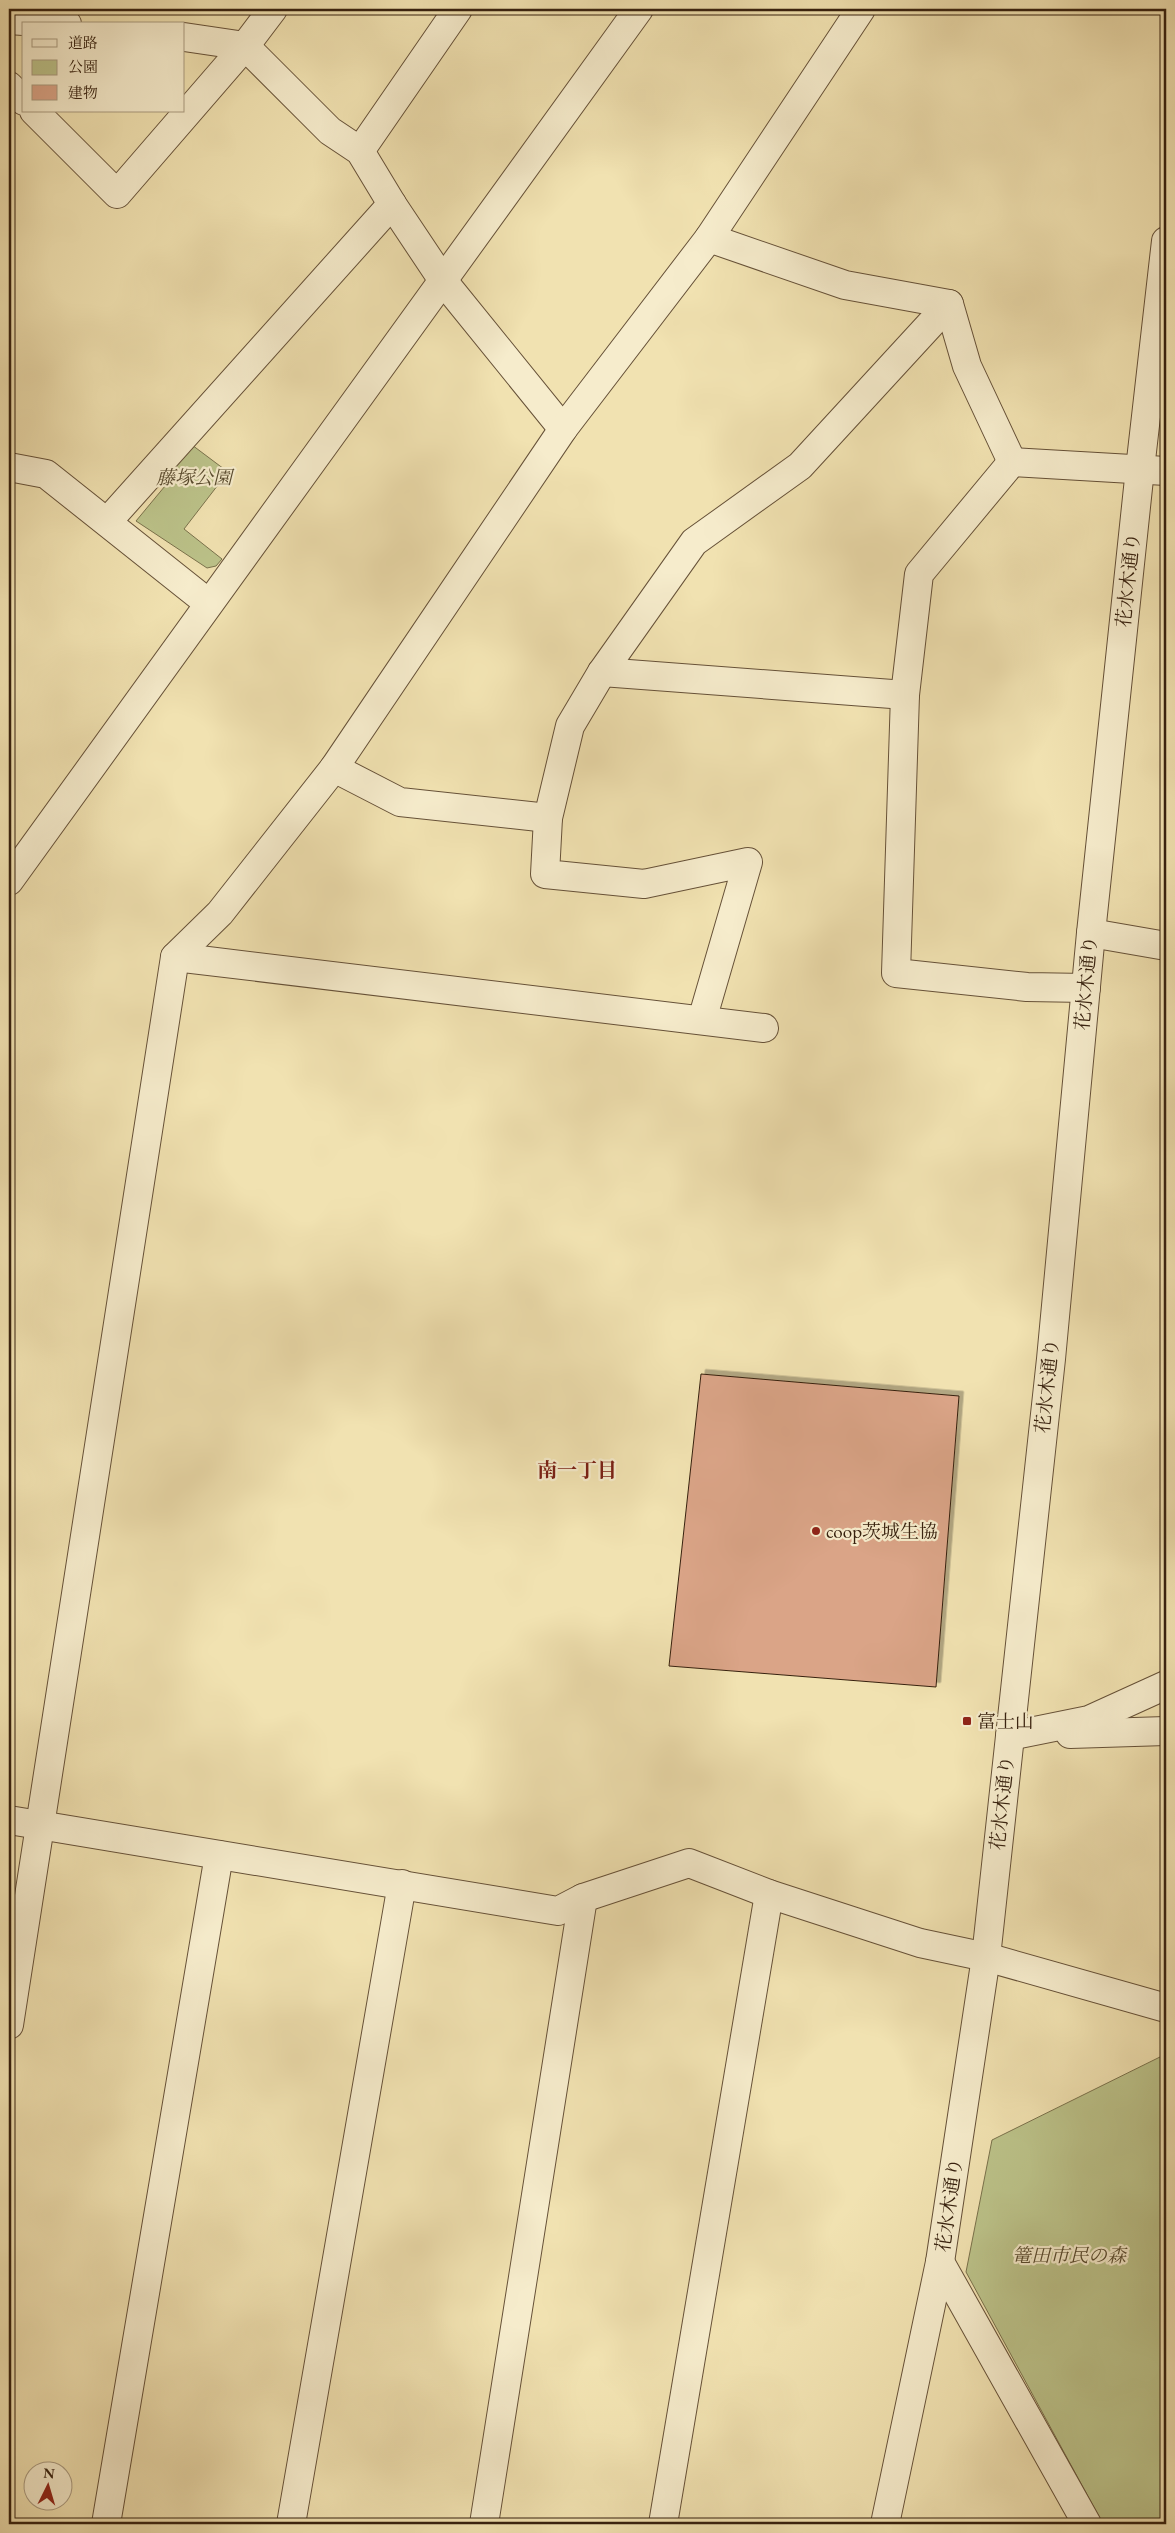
<svg xmlns="http://www.w3.org/2000/svg" width="1175" height="2533" font-family="'EB Garamond','Noto Serif JP',serif">
	<defs>
		<filter id="shadow"><feDropShadow dx="4.5" dy="-4.5" stdDeviation="0" flood-color="#0004"/></filter>
	</defs>
	<rect width="100%" height="100%" fill="#f1e2b1"/>
	<filter id="stains"><feTurbulence type="fractalNoise" baseFrequency=".004" numOctaves="4"/><feColorMatrix values="0 0 0 0 .2 0 0 0 0 .09 0 0 0 0 .02 0 0 0 .5 -.17"/></filter>
	<radialGradient id="worn" r=".72"><stop offset=".6" stop-color="#630" stop-opacity="0"/><stop offset="1" stop-color="#630" stop-opacity=".3"/></radialGradient>
	<g fill="#bcc38a" stroke="#7a724c">
		<polygon points="188,442 228,472 184,529 222,559 216,566 207,568 136,521 170,480 161,473"/>
		<polygon points="1166,2054 1166,2524 1103,2524 966,2272 992,2140"/>
	</g>
	<polygon fill="#daa487" stroke="#37210f" filter="url(#shadow)" points="701,1374 959,1396 936,1687 669,1666"/>
	<g fill="none" stroke-linecap="round" stroke-linejoin="round">
		<g stroke="#665138" stroke-width="30">
			<g id="minor">
				<polyline points="9,20 67,24"/>
				<polyline points="184,37 245,46 330,131 360,151 392,204 444,282 563,429"/>
				<polyline points="9,86 24,101"/>
				<polyline points="34,111 117,194 245,46 273,9"/>
				<polyline points="360,151 458,9"/>
				<polyline points="709,238 845,285 949,304 967,366 1012,462"/>
				<polyline points="1012,462 919,574 905,695 896,973 1027,987 1086,988"/>
				<polyline points="1012,462 1166,471"/>
				<polyline points="9,467 46,474 207,602"/>
				<polyline points="108,521 392,204"/>
				<polyline points="602,672 905,695"/>
				<polyline points="334,768 400,802 548,818"/>
				<path d="M 9,881 C 217,589 431,301 639,9"/>
				<polyline points="1091,933 1166,946"/>
				<polyline points="175,957 764,1028"/>
				<polyline points="702,1020 748,862 644,884 545,874 548,818 570,726 602,672 694,542 800,466 949,304"/>
				<polyline points="1070,1734 1166,1731"/>
				<polyline points="1010,1736 1089,1720 1166,1685"/>
				<polyline points="9,1820 558,1911 583,1898 689,1863 769,1894 920,1943 986,1957 1166,2008"/>
				<polyline points="9,2025 175,957 220,913 334,768 563,429 709,238 861,9"/>
				<polyline points="940,2262 1087,2524"/>
				<polyline points="106,2524 219,1855"/>
				<polyline points="291,2524 402,1884"/>
				<polyline points="484,2524 583,1898"/>
				<polyline points="663,2524 769,1894"/>
			</g>
		</g>
		<g stroke="#665138" stroke-width="30">
			<polyline id="tertiary" points="885,2524 940,2262 986,1957 1051,1359 1091,933 1140,469 1166,241"/>
		</g>
		<use href="#minor" stroke="#f6eccc" stroke-width="28"/>
		<use href="#tertiary" stroke="#f6eccc" stroke-width="28"/>
	</g>
	<g fill="#8f2418" stroke="#f6eccc" stroke-width="2">
		<circle cx="816" cy="1531" r="5"/>
		<rect x="962" y="1716" width="10" height="10" rx="2.5"/>
	</g>
	<g text-anchor="middle" dominant-baseline="central" stroke-width="4.5" stroke-linejoin="round" paint-order="stroke">
		<g font-size="19" font-style="italic" fill="#584a2e" stroke="#f6eccc">
			<text x="194" y="477">藤塚公園</text>
			<text x="1069" y="2255">篭田市民の森</text>
		</g>
		<g font-size="19" fill="#37210f" stroke="#f6eccc">
			<text transform="translate(1128 580) rotate(-84)">花水木通り</text>
			<text transform="translate(1086 983) rotate(-85)">花水木通り</text>
			<text transform="translate(1047 1386) rotate(-84)">花水木通り</text>
			<text transform="translate(1002 1803) rotate(-84)">花水木通り</text>
			<text transform="translate(949 2205) rotate(-82)">花水木通り</text>
		</g>
		<g font-size="19" fill="#37210f" stroke="#f6eccc" text-anchor="start">
			<text x="826" y="1531">coop茨城生協</text>
			<text x="977" y="1721">富士山</text>
		</g>
		<g font-size="20" font-weight="bold" fill="#7a1f14" stroke="#f6eccc">
			<text x="577" y="1470">南一丁目</text>
		</g>
	</g>
	<rect width="1175" height="2533" fill="none" stroke="#f1e2b1" stroke-width="30"/>
	<rect x="10" y="10" width="1155" height="2513" fill="none" stroke="#37210f" stroke-width="2.5"/>
	<rect x="15" y="15" width="1145" height="2503" fill="none" stroke="#37210f"/>
	<rect x="22" y="22" width="162" height="90" fill="#f6eccc" stroke="#aa9b80"/>
	<rect x="32" y="39" width="25" height="8" fill="#f6eccc" stroke="#aa9b80"/>
	<text x="68" y="48" font-size="15" fill="#37210f">道路</text>
	<rect x="32" y="60" width="25" height="15" fill="#bcc38a" stroke="#aa9b80"/>
	<text x="68" y="72" font-size="15" fill="#37210f">公園</text>
	<rect x="32" y="85" width="25" height="15" fill="#daa487" stroke="#aa9b80"/>
	<text x="68" y="98" font-size="15" fill="#37210f">建物</text>
	<g transform="translate(48 2486) rotate(5)"><circle r="24" fill="#f6eccc" stroke="#aa9b80"/>
	<path d="M0-4L9 19L0 12L-9 19Z" fill="#8f2418"/>
	<text y="-8" font-size="14" font-weight="bold" text-anchor="middle" fill="#37210f">N</text>
	</g>
	<rect width="100%" height="100%" filter="url(#stains)"/>
	<rect width="100%" height="100%" fill="url(#worn)"/>
</svg>
